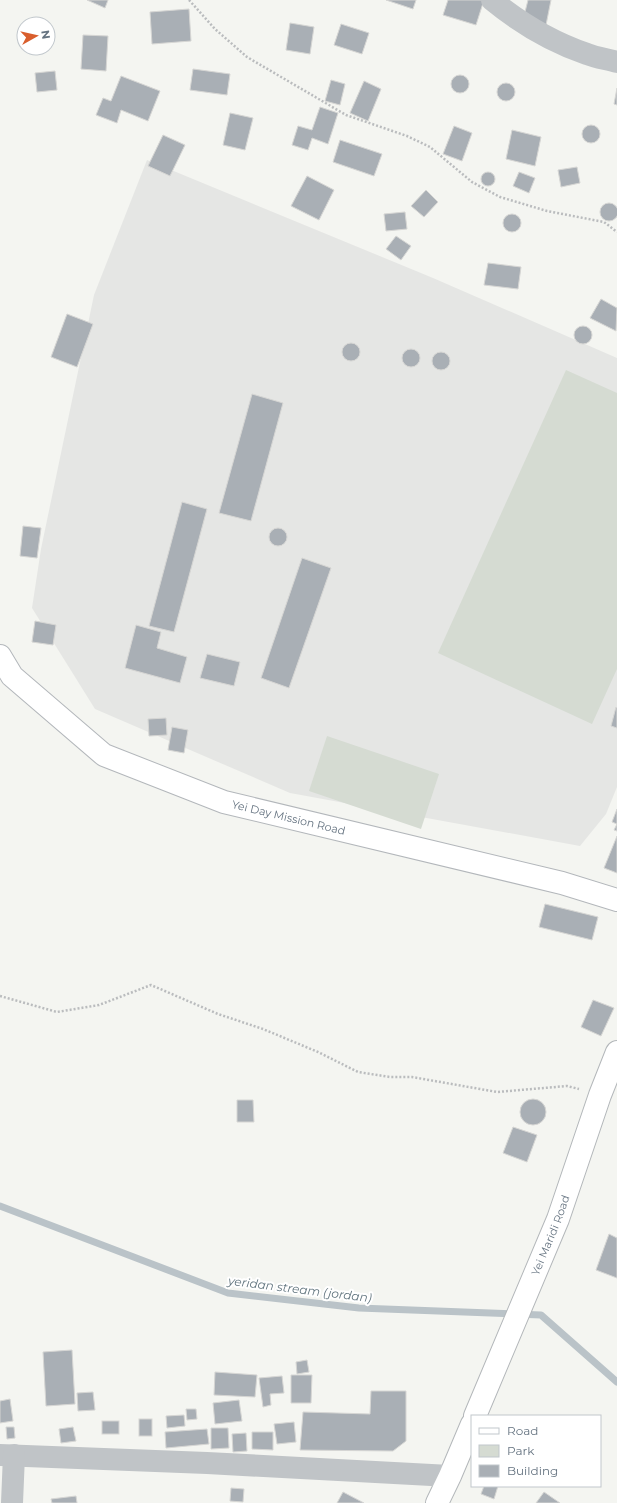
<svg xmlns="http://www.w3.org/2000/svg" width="617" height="1503" font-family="Montserrat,sans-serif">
	<rect width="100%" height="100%" fill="#f4f5f1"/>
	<polygon fill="#e5e6e4" points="147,160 433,278 617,358 617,787 606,814 580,846 290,793 95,709 32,608 41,549 94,295"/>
	<g fill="#d5dbd2">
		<polygon points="566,370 617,393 617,669 592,724 438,653"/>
		<polygon points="327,736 439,774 421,829 309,791"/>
	</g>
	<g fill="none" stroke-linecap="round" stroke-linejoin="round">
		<polyline stroke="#bac3c8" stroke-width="7" points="0,1206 228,1293 359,1308 541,1315 617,1382"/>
	</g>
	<g fill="#a9afb5" stroke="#d6d6d4">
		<polygon points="87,0 108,0 105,8"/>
		<polygon points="386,0 416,0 413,9"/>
		<polygon points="448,0 484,0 476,25 443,15"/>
		<polygon points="528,0 551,0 546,25 523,20"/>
		<polygon points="189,9 191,41 152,44 150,12"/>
		<polygon points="290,23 314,27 310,54 286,50"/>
		<polygon points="341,24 369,33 362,54 334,45"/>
		<polygon points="83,35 108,36 106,71 81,69"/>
		<polygon points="193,69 230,74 227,95 190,90"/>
		<polygon points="55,71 57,90 37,92 35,73"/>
		<circle cx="460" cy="84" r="9"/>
		<polygon points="121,76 160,91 148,121 121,110 117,123 96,115 103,98 111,101"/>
		<polygon points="331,80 345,84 340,105 325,101"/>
		<polygon points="364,81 381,89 368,121 350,113"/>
		<circle cx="506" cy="92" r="9"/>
		<polygon points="617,88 617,105 614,104"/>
		<polygon points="320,107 338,113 328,144 312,138 308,150 292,145 298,126 312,130"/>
		<polygon points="230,113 253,118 245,150 223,145"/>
		<circle cx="591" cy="134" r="9"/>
		<polygon points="454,126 472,133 462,161 443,154"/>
		<polygon points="512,130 541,137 535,166 506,159"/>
		<polygon points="163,135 185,145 170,176 148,166"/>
		<polygon points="340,140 382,154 374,176 333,162"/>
		<polygon points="577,167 580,183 561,187 558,170"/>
		<polygon points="519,172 535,178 529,193 513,186"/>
		<circle cx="488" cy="179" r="7"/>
		<polygon points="307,176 334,190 319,220 291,206"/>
		<polygon points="426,190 438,202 424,217 411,206"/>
		<circle cx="609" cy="212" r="9"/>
		<polygon points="405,212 407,229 386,231 384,214"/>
		<circle cx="512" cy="223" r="9"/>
		<polygon points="396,236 411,246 401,260 386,249"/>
		<polygon points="488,263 521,267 518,289 484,285"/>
		<polygon points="601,299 617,308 616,331 590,318"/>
		<polygon points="67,314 93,324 77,367 51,357"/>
		<circle cx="583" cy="335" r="9"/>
		<circle cx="351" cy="352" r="9"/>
		<circle cx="411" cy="358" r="9"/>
		<circle cx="441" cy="361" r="9"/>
		<polygon points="252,394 283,403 251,521 219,513"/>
		<polygon points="182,502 207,509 174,632 149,626"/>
		<polygon points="23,526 41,528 37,558 20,556"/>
		<circle cx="278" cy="537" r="9"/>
		<polygon points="302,558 331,568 289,688 261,678"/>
		<polygon points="35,621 56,625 53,645 32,642"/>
		<polygon points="136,625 161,632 157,648 187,657 180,683 125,668"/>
		<polygon points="207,654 240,662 234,686 200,678"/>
		<polygon points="616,707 617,708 617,728 611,726"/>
		<polygon points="166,718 167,735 149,736 148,719"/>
		<polygon points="172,727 188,730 184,753 168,750"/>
		<polygon points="617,809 617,831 614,830 617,824 612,822"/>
		<polygon points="617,836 617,873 604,868"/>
		<polygon points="545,904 598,917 592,940 539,927"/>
		<polygon points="593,1000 614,1008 601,1036 581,1027"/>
		<circle cx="533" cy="1112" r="13"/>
		<polygon points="237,1100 253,1100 254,1122 237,1122"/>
		<polygon points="513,1127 537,1135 527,1162 503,1153"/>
		<polygon points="609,1234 617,1238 617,1278 596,1270"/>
		<polygon points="72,1350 75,1404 46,1406 43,1352"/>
		<polygon points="307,1360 309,1372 297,1374 296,1362"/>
		<polygon points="215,1372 257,1375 255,1397 214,1395"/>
		<polygon points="291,1375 312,1375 311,1403 291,1403"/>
		<polygon points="282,1376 284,1393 270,1394 271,1405 263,1407 259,1378"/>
		<polygon points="371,1391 406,1391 406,1441 393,1451 300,1450 303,1412 370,1414"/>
		<polygon points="93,1392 95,1410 78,1411 77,1393"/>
		<polygon points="10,1399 13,1421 0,1423 0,1401"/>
		<polygon points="239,1400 242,1421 215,1424 213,1403"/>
		<polygon points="186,1409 196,1409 197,1419 187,1420"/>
		<polygon points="184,1415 185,1426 167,1428 166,1416"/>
		<rect x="139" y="1419" width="13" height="17"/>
		<rect x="102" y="1421" width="17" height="13"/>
		<polygon points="294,1422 296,1442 277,1444 274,1424"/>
		<polygon points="6,1427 14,1427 15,1438 7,1439"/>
		<polygon points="73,1427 76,1441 61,1443 59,1429"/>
		<polygon points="211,1428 228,1428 229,1448 211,1449"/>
		<polygon points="207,1429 209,1444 166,1448 165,1432"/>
		<polygon points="252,1432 273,1432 273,1450 252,1449"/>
		<polygon points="246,1433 247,1451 233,1452 232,1434"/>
		<polygon points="484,1486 498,1486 494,1499 481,1494"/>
		<polygon points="231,1488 244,1489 243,1502 230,1501"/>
		<polygon points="343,1492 364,1503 337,1503"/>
		<polygon points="544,1492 560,1503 536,1503"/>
		<polygon points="76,1496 77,1503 52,1503 51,1499"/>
	</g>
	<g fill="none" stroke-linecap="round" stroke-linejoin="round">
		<g stroke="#b3b7bb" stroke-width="24">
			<g id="secondary">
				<path id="s1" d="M 0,656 L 12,676 L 104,755 L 224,802 L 562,883 L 617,900"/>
			</g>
		</g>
		<g stroke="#b3b7ba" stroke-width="24">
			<g id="primary">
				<path id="s2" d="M 475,1416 L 558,1219 L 600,1095 L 617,1052"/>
				<polyline points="437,1503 450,1476 472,1424"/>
			</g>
		</g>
		<g stroke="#babcbe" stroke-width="2.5" stroke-dasharray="2 2" stroke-linecap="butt">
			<polyline points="189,0 215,29 247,57 346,115 407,136 430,147 472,182 500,197 547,211 604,222 617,232"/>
			<polyline points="0,996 57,1012 99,1005 151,985 218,1014 263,1029 318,1052 358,1072 390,1077 412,1077 497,1092 567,1086 579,1089"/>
		</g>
		<g stroke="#c0c4c7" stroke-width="22">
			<path d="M 492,0 C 520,23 552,42 587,54 C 597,58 607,59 617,62"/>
			<polyline points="0,1455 207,1463 450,1476"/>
			<polyline points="12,1503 14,1455"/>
		</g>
		<use href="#secondary" stroke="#fff" stroke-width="22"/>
		<use href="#primary" stroke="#fff" stroke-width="22"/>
	</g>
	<g text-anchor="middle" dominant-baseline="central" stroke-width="4" stroke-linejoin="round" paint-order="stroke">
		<g font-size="11" fill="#657380" stroke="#fff">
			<text stroke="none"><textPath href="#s1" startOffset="340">Yei Day Mission Road</textPath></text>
			<text stroke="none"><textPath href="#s2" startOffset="196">Yei Maridi Road</textPath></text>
		</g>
		<g font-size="12" font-style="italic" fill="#61747e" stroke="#fff">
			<text transform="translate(300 1289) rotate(7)">yeridan stream (jordan)</text>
		</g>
	</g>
	<rect x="471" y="1415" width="130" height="72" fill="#ffffff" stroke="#c1c7cc"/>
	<rect x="479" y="1428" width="20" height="6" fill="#ffffff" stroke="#c1c7cc"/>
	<text x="507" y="1435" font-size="12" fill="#657380">Road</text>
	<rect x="479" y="1445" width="20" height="12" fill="#d5dbd2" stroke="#c1c7cc"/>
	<text x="507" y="1455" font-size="12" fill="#657380">Park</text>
	<rect x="479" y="1465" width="20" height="12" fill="#a9afb5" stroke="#c1c7cc"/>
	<text x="507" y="1475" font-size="12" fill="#657380">Building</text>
	<g transform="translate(36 36) rotate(82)"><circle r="19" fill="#ffffff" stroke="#c1c7cc"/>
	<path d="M0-3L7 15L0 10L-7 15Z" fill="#d95e2d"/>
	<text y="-6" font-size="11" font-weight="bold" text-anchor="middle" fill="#657380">N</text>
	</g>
</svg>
